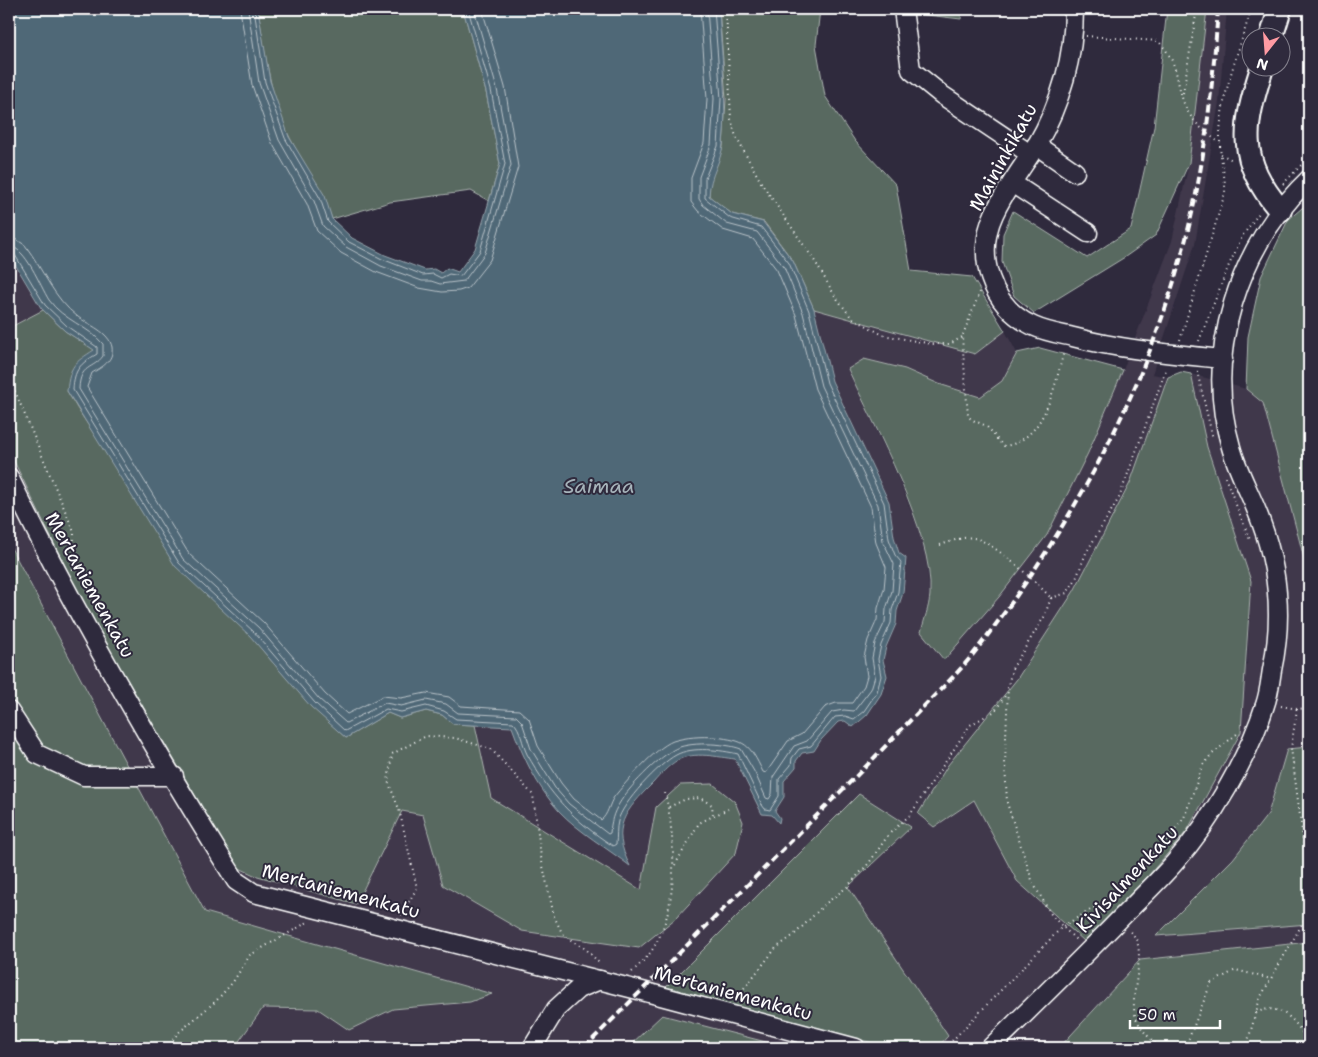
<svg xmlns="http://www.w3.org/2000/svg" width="1318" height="1057" font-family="'Shantell Sans',sans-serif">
	<rect width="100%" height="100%" fill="#2f2a3d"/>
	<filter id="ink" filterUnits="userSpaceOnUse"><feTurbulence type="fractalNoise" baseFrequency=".02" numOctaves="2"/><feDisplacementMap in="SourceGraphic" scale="10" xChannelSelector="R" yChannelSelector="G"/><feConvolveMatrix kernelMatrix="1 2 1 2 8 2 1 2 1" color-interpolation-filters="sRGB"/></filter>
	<g filter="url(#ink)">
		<g fill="#40374b">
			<polygon points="1207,9 1227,9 1219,102 1195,244 1152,374 1168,377 1131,483 1074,591 1017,679 934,827 974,800 1017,881 1084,940 1149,875 1187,831 1247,664 1251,581 1207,447 1191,374 1246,389 1263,403 1309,577 1309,942 1140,960 1060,1048 234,1048 263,1008 318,1009 349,1030 393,1009 436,1005 491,994 205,912 9,544 9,451 54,541 237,867 254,875 356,904 402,811 424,815 443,885 522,931 642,891 491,798 475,725 512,727 561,812 629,865 621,848 622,823 629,809 661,775 679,759 702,755 735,759 745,778 779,823 780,818 775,811 784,797 784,781 796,761 802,753 814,751 821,740 838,722 845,721 853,727 887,676 883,660 886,647 896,624 897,611 903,593 899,553 894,537 889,502 832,381 814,309 975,354 1005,331 1017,353 1002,381 980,397 939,384 905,369 864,359 848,369 897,475 925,546 930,595 921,632 1047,535 1088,453 1123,370 1172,241 1189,163"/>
			<polygon points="9,254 43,310 9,328"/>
		</g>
		<g fill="#586961" stroke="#acb4b0">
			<path d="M 258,9 L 463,9 L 486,92 L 500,164 L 489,201 L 471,191 L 390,202 L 332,219 C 322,189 304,166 290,138 C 270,99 265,52 258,9 Z"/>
			<polygon points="719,9 820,9 816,45 825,96 855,141 896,185 911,271 972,277 1005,331 975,354 814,309 793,261 764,222 732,214 709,196 710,179 723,147 726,99"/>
			<polygon points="901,9 962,9 961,19 901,12"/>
			<polygon points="1167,9 1207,9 1189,163 1156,235 1125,257 1034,313 1014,296 1002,262 1003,234 1013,211 1087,258 1131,229 1154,127"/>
			<polygon points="1309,202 1309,577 1263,403 1246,389 1248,337 1261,277 1288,220"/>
			<path d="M 43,310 L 65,331 L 95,350 L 67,391 C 94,440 133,483 167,528 C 223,601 277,676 346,738 L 388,713 L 400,718 L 426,711 L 442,715 L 453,724 L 475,725 L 491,798 L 641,890 L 656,807 L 680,785 L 713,784 L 735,802 L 743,822 L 736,853 L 676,918 L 639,948 L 522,931 L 443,885 L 423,815 L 402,811 L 356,904 L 254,875 L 237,867 L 87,611 L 9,451 L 9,328 Z"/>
			<path d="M 1040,348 L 1123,370 L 1088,453 L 1047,535 L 999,597 L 944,660 L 921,632 C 924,620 929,607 930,595 C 934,533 874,426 848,369 L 864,359 L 905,369 L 939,384 L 980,397 L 1002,381 L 1017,353 Z"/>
			<polygon points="1181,372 1191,374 1207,447 1251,581 1241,732 1187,831 1149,875 1084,941 1017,881 974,800 934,827 918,814 948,765 1017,679 1074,591 1130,483 1168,377"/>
			<polygon points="9,544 205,912 492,994 470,1002 393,1009 349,1030 318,1009 263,1008 234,1048 9,1048"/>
			<polygon points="1309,747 1309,924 1156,936 1233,859 1268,814 1287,749"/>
			<polygon points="859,794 911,827 848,887 948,1036 937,1048 891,1048 666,987"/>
			<polygon points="1309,942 1309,1048 1059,1048 1140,960"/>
			<polygon points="662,1015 789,1048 627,1048"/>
		</g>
		<path fill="#4f6877" stroke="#95a4ad" d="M 9,9 L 258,9 L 270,81 L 289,137 L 325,196 L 332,219 L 352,238 L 385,255 L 425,270 L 434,269 L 441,273 L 447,268 L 458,272 L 475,249 L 500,164 L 486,92 L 463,9 L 719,9 C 721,54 728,99 723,144 C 721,163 710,174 709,196 L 732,214 L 763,222 L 793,261 L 814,309 L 832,381 L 889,502 L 894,537 L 899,553 L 906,558 L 903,593 L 897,611 L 896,624 L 886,647 L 883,660 L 887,676 L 881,694 L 867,715 L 853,727 L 845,721 L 838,722 L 821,740 L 814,751 L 802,753 L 796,761 L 796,767 L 784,781 L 784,797 L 775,811 L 780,818 L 779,823 L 772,815 L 762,814 L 735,759 C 718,757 694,751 678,760 C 669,765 660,775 653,783 C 625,811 610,827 630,866 C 607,848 579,832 559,811 C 537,787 523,757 512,727 L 453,724 L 442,715 L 426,711 L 400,718 L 388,713 L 346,738 L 311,707 L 250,636 L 175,566 L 67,391 C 70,365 74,363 94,350 L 65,331 L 41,308 L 9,254 Z"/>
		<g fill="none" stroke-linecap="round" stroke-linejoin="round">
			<g stroke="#b9c3c9" stroke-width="1">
				<polyline points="240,9 252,85 272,143 307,204 317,231 341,253 376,272 419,288 442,292 459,291 468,288 490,260 518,167 505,87 482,9"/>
				<polyline points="248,9 259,83 279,140 314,201 323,226 346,247 381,266 422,281 431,281 440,284 464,281 485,253 511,165 497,89 474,9"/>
				<polyline points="254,9 265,82 285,138 320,198 328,222 349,242 382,259 423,275 433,274 441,278 449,274 461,276 480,251 505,164 491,90 468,9"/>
				<path d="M 9,238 L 17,240 L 25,245 C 43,269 53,298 78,317 C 89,325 109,332 112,347 C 114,361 102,367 92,373 L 87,387 L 189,554 L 264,623 L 325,694 L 347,714 L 383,696 L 401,698 L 426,693 L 449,697 L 461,706 L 519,710 L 529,719 L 538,746 L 561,783 L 574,799 L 601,820 C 608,815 609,804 614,797 C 626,782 655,748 673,741 C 686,737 701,736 715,737 C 746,741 749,743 763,772 L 766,773 L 788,741 L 802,734 L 825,707 L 836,703 L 852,703 L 864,686 L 867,676 L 864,657 L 868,640 L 877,620 L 878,608 L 884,589 L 886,567 L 876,543 L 871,507 L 815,389 L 796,315 L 777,270 L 753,239 L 723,230 L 698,211 L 691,202 L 691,178 L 704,143 L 707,99 L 700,9"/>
				<path d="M 9,246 C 26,247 40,286 49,300 C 63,320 88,326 103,344 L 103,356 C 93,370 80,364 79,389 L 183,559 L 259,628 L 319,699 L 346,723 L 385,703 L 401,706 L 426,700 L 446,704 L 458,713 L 516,716 L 522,722 L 531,749 L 555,788 L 569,804 L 608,834 L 610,833 C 611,822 613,813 619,804 C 628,788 657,759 673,750 C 687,741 726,743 741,749 L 755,773 L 766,798 L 769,799 L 772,794 L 773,777 L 794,746 L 807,741 L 832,712 L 844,710 L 854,711 L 871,689 L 875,676 L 872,658 L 875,643 L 885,622 L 886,609 L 892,591 L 894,564 L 883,541 L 878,505 L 821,386 L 803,313 L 784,267 L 757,232 L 727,224 L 703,205 L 699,199 L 699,177 L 711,145 L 714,99 L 707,9"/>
				<path d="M 9,252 L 15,255 L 45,305 L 68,327 L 97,347 L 97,354 C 80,364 74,369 73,390 L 179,563 L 254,632 L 315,703 L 345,731 L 386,709 L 401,712 L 426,706 L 444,711 L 456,719 L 513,722 C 521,729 522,744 527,754 C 550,795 573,820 613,846 L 616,844 C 617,837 616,828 618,821 C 622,803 659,764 676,755 C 692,746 721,750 738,754 L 762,805 L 765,809 L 770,810 L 779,796 L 779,779 L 791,765 L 792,758 L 799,749 L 811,746 L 835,717 L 845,716 L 854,719 L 864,711 L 877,692 L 881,676 L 878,659 L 881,645 L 891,623 L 892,610 L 898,592 L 901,562 L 895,555 L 889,539 L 884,503 L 827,383 L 809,311 L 789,263 L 761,227 L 730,218 L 705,198 L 705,178 L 718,146 L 721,99 L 714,9"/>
			</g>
			<g stroke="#fff" stroke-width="21">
				<g id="minor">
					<polyline points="903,9 911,70 942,95 1030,154"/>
					<path d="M 1074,9 C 1074,58 1061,103 1036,146 C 1022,168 1005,190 994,214 C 975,255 990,306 1033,326 C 1046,332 1060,334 1073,337 C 1122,350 1173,354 1223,359"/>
					<polyline points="1036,145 1075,172"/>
					<polyline points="1012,183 1088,233"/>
					<path d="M 9,477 C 76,615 154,750 236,881 L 254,893 L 642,991 L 856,1048"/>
					<polyline points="9,711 37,754 84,776 174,776"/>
					<polyline points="532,1048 556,1009 578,989 600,980"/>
					<path d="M 990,1048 C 1031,1008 1072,968 1112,927 C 1133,905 1155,885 1175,862 C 1211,822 1249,756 1265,705 C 1269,694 1270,682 1272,670 C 1283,619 1279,571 1261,522 C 1252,496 1238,473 1231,447 C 1203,352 1239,246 1309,179"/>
				</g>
			</g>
			<g stroke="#fff" stroke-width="26">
				<g id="major">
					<polyline points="1271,38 1280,9"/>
					<path d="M 1262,68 C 1243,128 1237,159 1280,210"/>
				</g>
			</g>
			<g stroke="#fff" stroke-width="2" stroke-dasharray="1 4" stroke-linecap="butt">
				<polyline points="726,9 731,119 736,137 762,184 816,263 835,296 851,317 883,335 932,344 950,344 962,337"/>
				<path d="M 1086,36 L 1158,41 C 1180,63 1175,81 1185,106 C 1192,122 1206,133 1220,143"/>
				<polyline points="1183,93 1197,9"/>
				<polyline points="1221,154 1234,161"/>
				<polyline points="1283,184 1309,157"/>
				<path d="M 980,292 L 962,337 L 968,416 C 974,423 982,422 988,428 C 993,432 996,440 1004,446 C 1045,441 1055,385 1064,351"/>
				<path d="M 1180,340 L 1225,193 C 1226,176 1220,160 1220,143 C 1219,97 1239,53 1251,9"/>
				<polyline points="1199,341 1229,265 1243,235 1259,213"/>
				<polyline points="1197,371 1213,439"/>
				<polyline points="9,377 74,532 73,570"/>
				<polyline points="1225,477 1250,540"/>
				<path d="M 940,545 C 951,542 962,536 974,538 C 994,542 1037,583 1051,598"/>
				<polyline points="1051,598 1044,617 1012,669 1008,686 1005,764 1007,803 1033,883 1052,916 1078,942"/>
				<polyline points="1051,598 1067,593 1076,579 1086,553 1119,498 1167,367"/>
				<polyline points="1281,706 1297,709 1309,708"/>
				<polyline points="1297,709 1291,748 1309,884"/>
				<polyline points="669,807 686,799 700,798 712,805 713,815"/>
				<polyline points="675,865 699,823 728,809"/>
				<polyline points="401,915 417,888 399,809 388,781 392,754 426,736 455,738 491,749 533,795 541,857 554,916 563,935 586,949 600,964"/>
				<path d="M 1130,932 C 1151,947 1127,995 1136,1018 C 1141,1030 1151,1040 1160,1048"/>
				<path d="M 632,972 C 638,966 645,960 650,953 C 680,911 676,840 665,793"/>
				<polyline points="743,1002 741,992 776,948 794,935 825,904 847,887 869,863 889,834 910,815 970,725 995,711 1007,693"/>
				<path d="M 1256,1013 C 1281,999 1303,1027 1309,1048"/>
				<polyline points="167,1048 178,1033 216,1001 233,982 250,955 308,922"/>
				<polyline points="945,1048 1063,926 1111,898 1163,844 1184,818 1203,765 1211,755 1238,733"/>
				<polyline points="1185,1048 1211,983 1236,970 1271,979"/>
				<polyline points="1246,1048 1260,998 1309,912"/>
			</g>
			<use href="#minor" stroke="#2f2a3d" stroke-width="18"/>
			<use href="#major" stroke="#2f2a3d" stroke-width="22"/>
			<path stroke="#fff" stroke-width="4" stroke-dasharray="8 4" stroke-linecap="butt" d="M 584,1048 C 667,965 751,882 834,798 C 866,767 896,735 927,703 C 943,687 960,671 974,653 C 1082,515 1168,352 1199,178 C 1209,122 1214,66 1218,9"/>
		</g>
	</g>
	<g text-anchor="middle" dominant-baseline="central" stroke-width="4" stroke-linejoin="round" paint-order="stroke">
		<g font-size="19" fill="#fff" stroke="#2f2a3d">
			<text transform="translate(1003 157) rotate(-61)">Maininkikatu</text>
			<text transform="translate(90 585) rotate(61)">Mertaniemenkatu</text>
			<text transform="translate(1127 879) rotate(-47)">Kivisalmenkatu</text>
			<text transform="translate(341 891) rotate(15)">Mertaniemenkatu</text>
			<text transform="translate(733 993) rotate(15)">Mertaniemenkatu</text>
		</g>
		<g font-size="20" font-style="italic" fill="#a7b4bb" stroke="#2f2a3d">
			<text x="599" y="486">Saimaa</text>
		</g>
	</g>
	<rect width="1318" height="1057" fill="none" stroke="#2f2a3d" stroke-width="30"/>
	<rect x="15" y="15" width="1288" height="1027" fill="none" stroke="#fff" stroke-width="2" filter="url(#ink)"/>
	<g transform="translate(1266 52) rotate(197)"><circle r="24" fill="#2f2a3d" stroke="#827f8b"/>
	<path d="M0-4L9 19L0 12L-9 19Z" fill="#ff9aa2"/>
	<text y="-8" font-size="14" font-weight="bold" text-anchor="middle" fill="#ffffff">N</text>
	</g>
	<path d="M1130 1020v8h90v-8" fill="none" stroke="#ffffff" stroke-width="2.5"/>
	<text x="1138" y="1020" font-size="15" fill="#ffffff" stroke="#2f2a3d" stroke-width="4" paint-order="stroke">50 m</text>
</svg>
